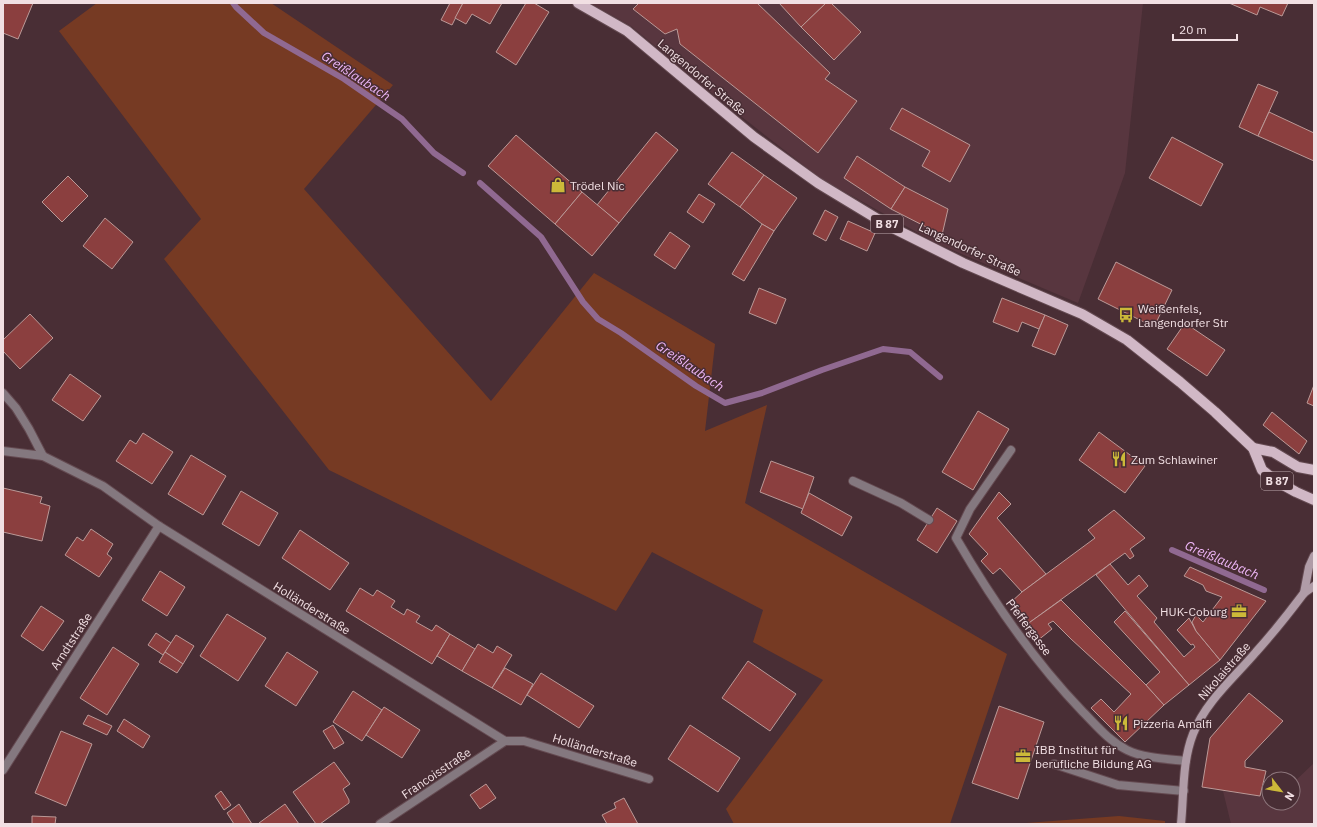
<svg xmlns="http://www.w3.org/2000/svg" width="1317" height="827" font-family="'IBM Plex Sans',sans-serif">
	<rect width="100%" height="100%" fill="#492e35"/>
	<g fill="#58363f">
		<polygon points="590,3 1143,3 1125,173 1078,303 938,244 820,178 719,99 631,26"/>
		<polygon points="1314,763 1314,824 1231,824 1223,791 1269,797 1269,803 1293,803 1293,783"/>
	</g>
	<g fill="#763a23">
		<polygon points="97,3 271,3 393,85 304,189 491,401 594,273 715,344 705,431 767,405 745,503 1007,654 950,824 734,824 726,809 823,680 753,642 763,610 652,552 616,611 329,470 164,259 201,219 59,31"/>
		<polygon points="1119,816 1165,821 1165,824 1014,824"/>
	</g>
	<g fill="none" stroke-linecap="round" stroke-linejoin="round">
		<g stroke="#906991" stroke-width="6">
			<polyline points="233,3 236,7 264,33 344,79 402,119 434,153 463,173"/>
			<polyline points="480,183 541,237 583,302 598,319 621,333 696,386 725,403 762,393 822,370 883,349 910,352 940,377"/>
			<polyline points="1172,550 1264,590"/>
		</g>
	</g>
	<g fill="#8b3f3f" stroke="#bb9997">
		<polygon points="3,3 33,3 18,39 3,33"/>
		<polygon points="450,3 463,3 452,25 441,20"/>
		<polygon points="463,3 502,3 490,24 472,14 466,24 455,18"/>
		<polygon points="526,3 534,3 549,12 516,65 496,52"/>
		<polygon points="639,3 757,3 830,73 825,79 857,101 818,153 680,44 677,29 665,34 633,9"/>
		<polygon points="779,3 826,3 801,27"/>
		<polygon points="826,3 831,3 861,32 834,60 801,27"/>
		<polygon points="1229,3 1288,3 1282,16 1260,7 1257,15"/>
		<polygon points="1258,84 1278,92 1258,136 1239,127"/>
		<polygon points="902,108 970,145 950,182 922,166 930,151 890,129"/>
		<polygon points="1269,112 1314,133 1314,161 1258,136"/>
		<polygon points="656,132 678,150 619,223 597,205"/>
		<polygon points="516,135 582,192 555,224 488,166"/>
		<polygon points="1172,137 1223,164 1201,206 1149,178"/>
		<polygon points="732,152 764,175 740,207 708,184"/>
		<polygon points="857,156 905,187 891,209 844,178"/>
		<polygon points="764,175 797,198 774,231 762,224 740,207"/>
		<polygon points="68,176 88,196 62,222 42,202"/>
		<polygon points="905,187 948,209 942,235 891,209"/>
		<polygon points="582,192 619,223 592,256 555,224"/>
		<polygon points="699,194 715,204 703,223 687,212"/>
		<polygon points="825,210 838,217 826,241 813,234"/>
		<polygon points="105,218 133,242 112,269 83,246"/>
		<polygon points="848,221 875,233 867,251 840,239"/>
		<polygon points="762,224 774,231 744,281 732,274"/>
		<polygon points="670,232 690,246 675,269 654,255"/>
		<polygon points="1116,262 1172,290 1154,327 1098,299"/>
		<polygon points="759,288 786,299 776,324 749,313"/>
		<polygon points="1002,298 1045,315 1039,329 1022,322 1018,332 993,322"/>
		<polygon points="30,314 53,338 20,369 3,351 3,340"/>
		<polygon points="1045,315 1068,325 1055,355 1032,346"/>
		<polygon points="1185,323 1225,350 1207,376 1167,349"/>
		<polygon points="70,374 101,396 83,421 52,400"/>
		<polygon points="1314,385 1314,406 1307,403"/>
		<polygon points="978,411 1009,429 973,490 942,472"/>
		<polygon points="1272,412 1307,441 1299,454 1263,425"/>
		<polygon points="1099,432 1145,466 1125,493 1079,460"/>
		<polygon points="143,433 173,452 152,484 116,461 130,440 136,444"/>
		<polygon points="191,455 226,476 203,515 168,494"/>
		<polygon points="771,461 814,477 803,509 760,492"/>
		<polygon points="3,488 42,497 40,503 50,506 42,541 3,532"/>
		<polygon points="241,491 278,513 259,546 222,524"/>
		<polygon points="999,492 1011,504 997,518 1046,574 1022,592 1000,568 993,574 981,561 988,554 969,534"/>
		<polygon points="809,493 852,517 842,536 801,513"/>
		<polygon points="937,508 957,521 937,553 917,540"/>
		<polygon points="1114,510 1145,538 1130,549 1134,556 1130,559 1125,553 1026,625 1010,603 1022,592 1095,538 1088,530"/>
		<polygon points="91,529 113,544 107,554 112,558 99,577 65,555 77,537 83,541"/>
		<polygon points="300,530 349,563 330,590 282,558"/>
		<polygon points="1110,564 1128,585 1139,575 1148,586 1137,596 1157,618 1154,622 1184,657 1195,647 1193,644 1191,645 1177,630 1189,618 1196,631 1220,660 1189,685 1096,575"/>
		<polygon points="1190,567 1266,601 1220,660 1196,631 1192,622 1196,615 1203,622 1222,597 1206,591 1203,585 1184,576"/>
		<polygon points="160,571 185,587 167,616 142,600"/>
		<polygon points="360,588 373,596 377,590 395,601 391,607 404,615 407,609 420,616 416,622 432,631 436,625 450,634 432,664 346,611"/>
		<polygon points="1061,600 1146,685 1164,705 1125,742 1091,708 1101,699 1114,712 1131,694 1071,639 1053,621 1048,624 1052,629 1037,641 1026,625"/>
		<polygon points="41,606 64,621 43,651 21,636"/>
		<polygon points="1125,611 1189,685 1164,705 1146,685 1160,672 1114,622"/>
		<polygon points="227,614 266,638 238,681 200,656"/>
		<polygon points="156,633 171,643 163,655 148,645"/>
		<polygon points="450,634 475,649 462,671 437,656"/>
		<polygon points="176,635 194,646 183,664 165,652"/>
		<polygon points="478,644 493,653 497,646 512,655 492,688 462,671"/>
		<polygon points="113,647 139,664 107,715 80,698"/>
		<polygon points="165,652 183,664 177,673 159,662"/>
		<polygon points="287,652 318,672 296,706 265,686"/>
		<polygon points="748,661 796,694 770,731 722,698"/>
		<polygon points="505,668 533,684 521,705 492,688"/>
		<polygon points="541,673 594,706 579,728 527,695"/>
		<polygon points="353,691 382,710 362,741 333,722"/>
		<polygon points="1249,693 1283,721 1245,761 1245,767 1266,771 1260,796 1202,787 1210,738"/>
		<polygon points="999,706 1044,722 1018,799 972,783"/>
		<polygon points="384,707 420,730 402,758 366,735"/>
		<polygon points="88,715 112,726 107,735 83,724"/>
		<polygon points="124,719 150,736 143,748 117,731"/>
		<polygon points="333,725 344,743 334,749 323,731"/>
		<polygon points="690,725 740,758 718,792 668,759"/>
		<polygon points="61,731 92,744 66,806 35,793"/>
		<polygon points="334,762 350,784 343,789 349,800 349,803 320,824 316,824 293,792"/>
		<polygon points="486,784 496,798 480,809 470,795"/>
		<polygon points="221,791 231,805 224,810 215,796"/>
		<polygon points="624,798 638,824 607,824 602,815 616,808 614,803"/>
		<polygon points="239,804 252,824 234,824 227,813"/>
		<polygon points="285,804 299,824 259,824 259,823"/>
		<polygon points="32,816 56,817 55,824 32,824"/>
	</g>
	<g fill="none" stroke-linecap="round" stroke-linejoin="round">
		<g stroke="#644a51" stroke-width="10">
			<g id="service">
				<path d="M 1011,450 L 970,509 L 956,538 C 992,600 1033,660 1083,712 C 1097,726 1109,741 1127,750 C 1143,758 1168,759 1186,761"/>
				<polyline points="853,481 901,503 929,520"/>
				<polyline points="1054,764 1118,785 1184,791"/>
			</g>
		</g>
		<g stroke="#644a51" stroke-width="10">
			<g id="minor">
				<polyline points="3,393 16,408 29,429 43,456 103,486 159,526 505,741 524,741 649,779"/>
				<polyline points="3,451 43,456"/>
				<polyline points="3,770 159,526"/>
				<polyline points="380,824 505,741"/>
			</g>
		</g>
		<g stroke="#644a51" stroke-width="10">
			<g id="secondary">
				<polyline points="1304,593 1309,567 1314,556"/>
				<path d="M 1181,824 C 1184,794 1182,762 1193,734 C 1206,701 1234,678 1256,652 C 1273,633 1289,613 1304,593 L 1314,586"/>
			</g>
		</g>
		<g stroke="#644a51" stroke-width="12">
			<g id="primary">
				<polyline points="578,3 627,31 754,137 818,183 889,226 963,263 1082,314 1127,340 1180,382 1215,412 1253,448 1262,470 1276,481 1296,492 1314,500"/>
				<polyline points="1253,448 1273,452 1298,467 1314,470"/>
			</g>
		</g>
		<use href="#service" stroke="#84787f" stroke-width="8"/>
		<use href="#minor" stroke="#84787f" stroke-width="8"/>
		<use href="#secondary" stroke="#b09ca7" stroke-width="8"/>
		<use href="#primary" stroke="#d1b8c6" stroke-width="10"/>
	</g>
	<defs>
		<g id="shop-bare" transform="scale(1.2)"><path d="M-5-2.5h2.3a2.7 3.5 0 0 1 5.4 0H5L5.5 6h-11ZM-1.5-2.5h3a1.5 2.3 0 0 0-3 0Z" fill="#ccb939" stroke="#492e35" stroke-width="2.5" paint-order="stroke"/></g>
		<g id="bus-bare" transform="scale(1.2)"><path d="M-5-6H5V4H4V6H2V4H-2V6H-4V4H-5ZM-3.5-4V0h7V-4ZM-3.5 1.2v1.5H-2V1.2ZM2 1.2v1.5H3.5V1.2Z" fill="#ccb939" stroke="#492e35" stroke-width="2.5" paint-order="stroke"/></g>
		<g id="restaurant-bare" transform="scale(1.2)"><path d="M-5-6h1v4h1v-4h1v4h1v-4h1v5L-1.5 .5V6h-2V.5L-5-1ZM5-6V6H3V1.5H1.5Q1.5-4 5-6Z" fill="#ccb939" stroke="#492e35" stroke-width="2.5" paint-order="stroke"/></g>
		<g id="office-bare" transform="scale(1.2)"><path d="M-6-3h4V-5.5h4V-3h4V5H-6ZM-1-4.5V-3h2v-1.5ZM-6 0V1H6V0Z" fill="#ccb939" stroke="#492e35" stroke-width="2.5" paint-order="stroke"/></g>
	</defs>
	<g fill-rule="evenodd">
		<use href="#shop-bare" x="558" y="185"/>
		<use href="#bus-bare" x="1126" y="315"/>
		<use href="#restaurant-bare" x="1119" y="459"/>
		<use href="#office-bare" x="1239" y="611"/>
		<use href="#restaurant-bare" x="1121" y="723"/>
		<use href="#office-bare" x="1023" y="756"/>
	</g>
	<g text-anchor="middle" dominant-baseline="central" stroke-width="3" stroke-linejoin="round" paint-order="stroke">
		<g fill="#492e35" stroke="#bfaaaf" stroke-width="1">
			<rect x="871" y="215" width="32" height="18" rx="3"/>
			<rect x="1261" y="472" width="32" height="18" rx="3"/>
		</g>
		<g font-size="11" font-weight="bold" fill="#f1dfe3">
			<text x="887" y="224">B 87</text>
			<text x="1277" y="481">B 87</text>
		</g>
		<g font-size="12" fill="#f1dfe3" stroke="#492e35">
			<text transform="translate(702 77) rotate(40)">Langendorfer Straße</text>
			<text transform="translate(970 249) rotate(25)">Langendorfer Straße</text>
			<text transform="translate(312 608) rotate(32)">Holländerstraße</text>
			<text transform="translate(1029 627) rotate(53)">Pfeffergasse</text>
			<text transform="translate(71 641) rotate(-57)">Arndtstraße</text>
			<text transform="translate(1224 671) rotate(-49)">Nikolaistraße</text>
			<text transform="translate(595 750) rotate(17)">Holländerstraße</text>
			<text transform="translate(436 773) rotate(-34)">Francoisstraße</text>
		</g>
		<g font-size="12" fill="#f1dfe3" stroke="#492e35" text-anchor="start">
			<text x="570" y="185">Trödel Nic</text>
			<text x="1138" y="308">Weißenfels,<tspan x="1138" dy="14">Langendorfer Str</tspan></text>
			<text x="1131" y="459">Zum Schlawiner</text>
			<text x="1227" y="611" text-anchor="end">HUK-Coburg</text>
			<text x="1133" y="723">Pizzeria Amalfi</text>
			<text x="1035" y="749">IBB Institut für<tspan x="1035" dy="14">berufliche Bildung AG</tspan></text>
		</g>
		<g font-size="13" font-style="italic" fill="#efb6f7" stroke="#492e35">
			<text transform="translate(356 76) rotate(33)">Greißlaubach</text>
			<text transform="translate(690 366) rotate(34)">Greißlaubach</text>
			<text transform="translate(1222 560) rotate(23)">Greißlaubach</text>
		</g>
	</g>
	<rect width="1317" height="827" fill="none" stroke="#f1dfe3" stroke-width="8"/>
	<g transform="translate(1281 791) rotate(121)"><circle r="19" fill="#492e35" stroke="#8c757b"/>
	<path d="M0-3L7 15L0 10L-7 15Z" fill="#ccb939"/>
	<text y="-6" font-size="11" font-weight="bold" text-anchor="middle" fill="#f1dfe3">N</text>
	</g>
	<path d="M1173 34v6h64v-6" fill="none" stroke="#f1dfe3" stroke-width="2"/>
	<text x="1179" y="34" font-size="12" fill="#f1dfe3" stroke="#492e35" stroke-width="3" paint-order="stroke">20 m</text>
</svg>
